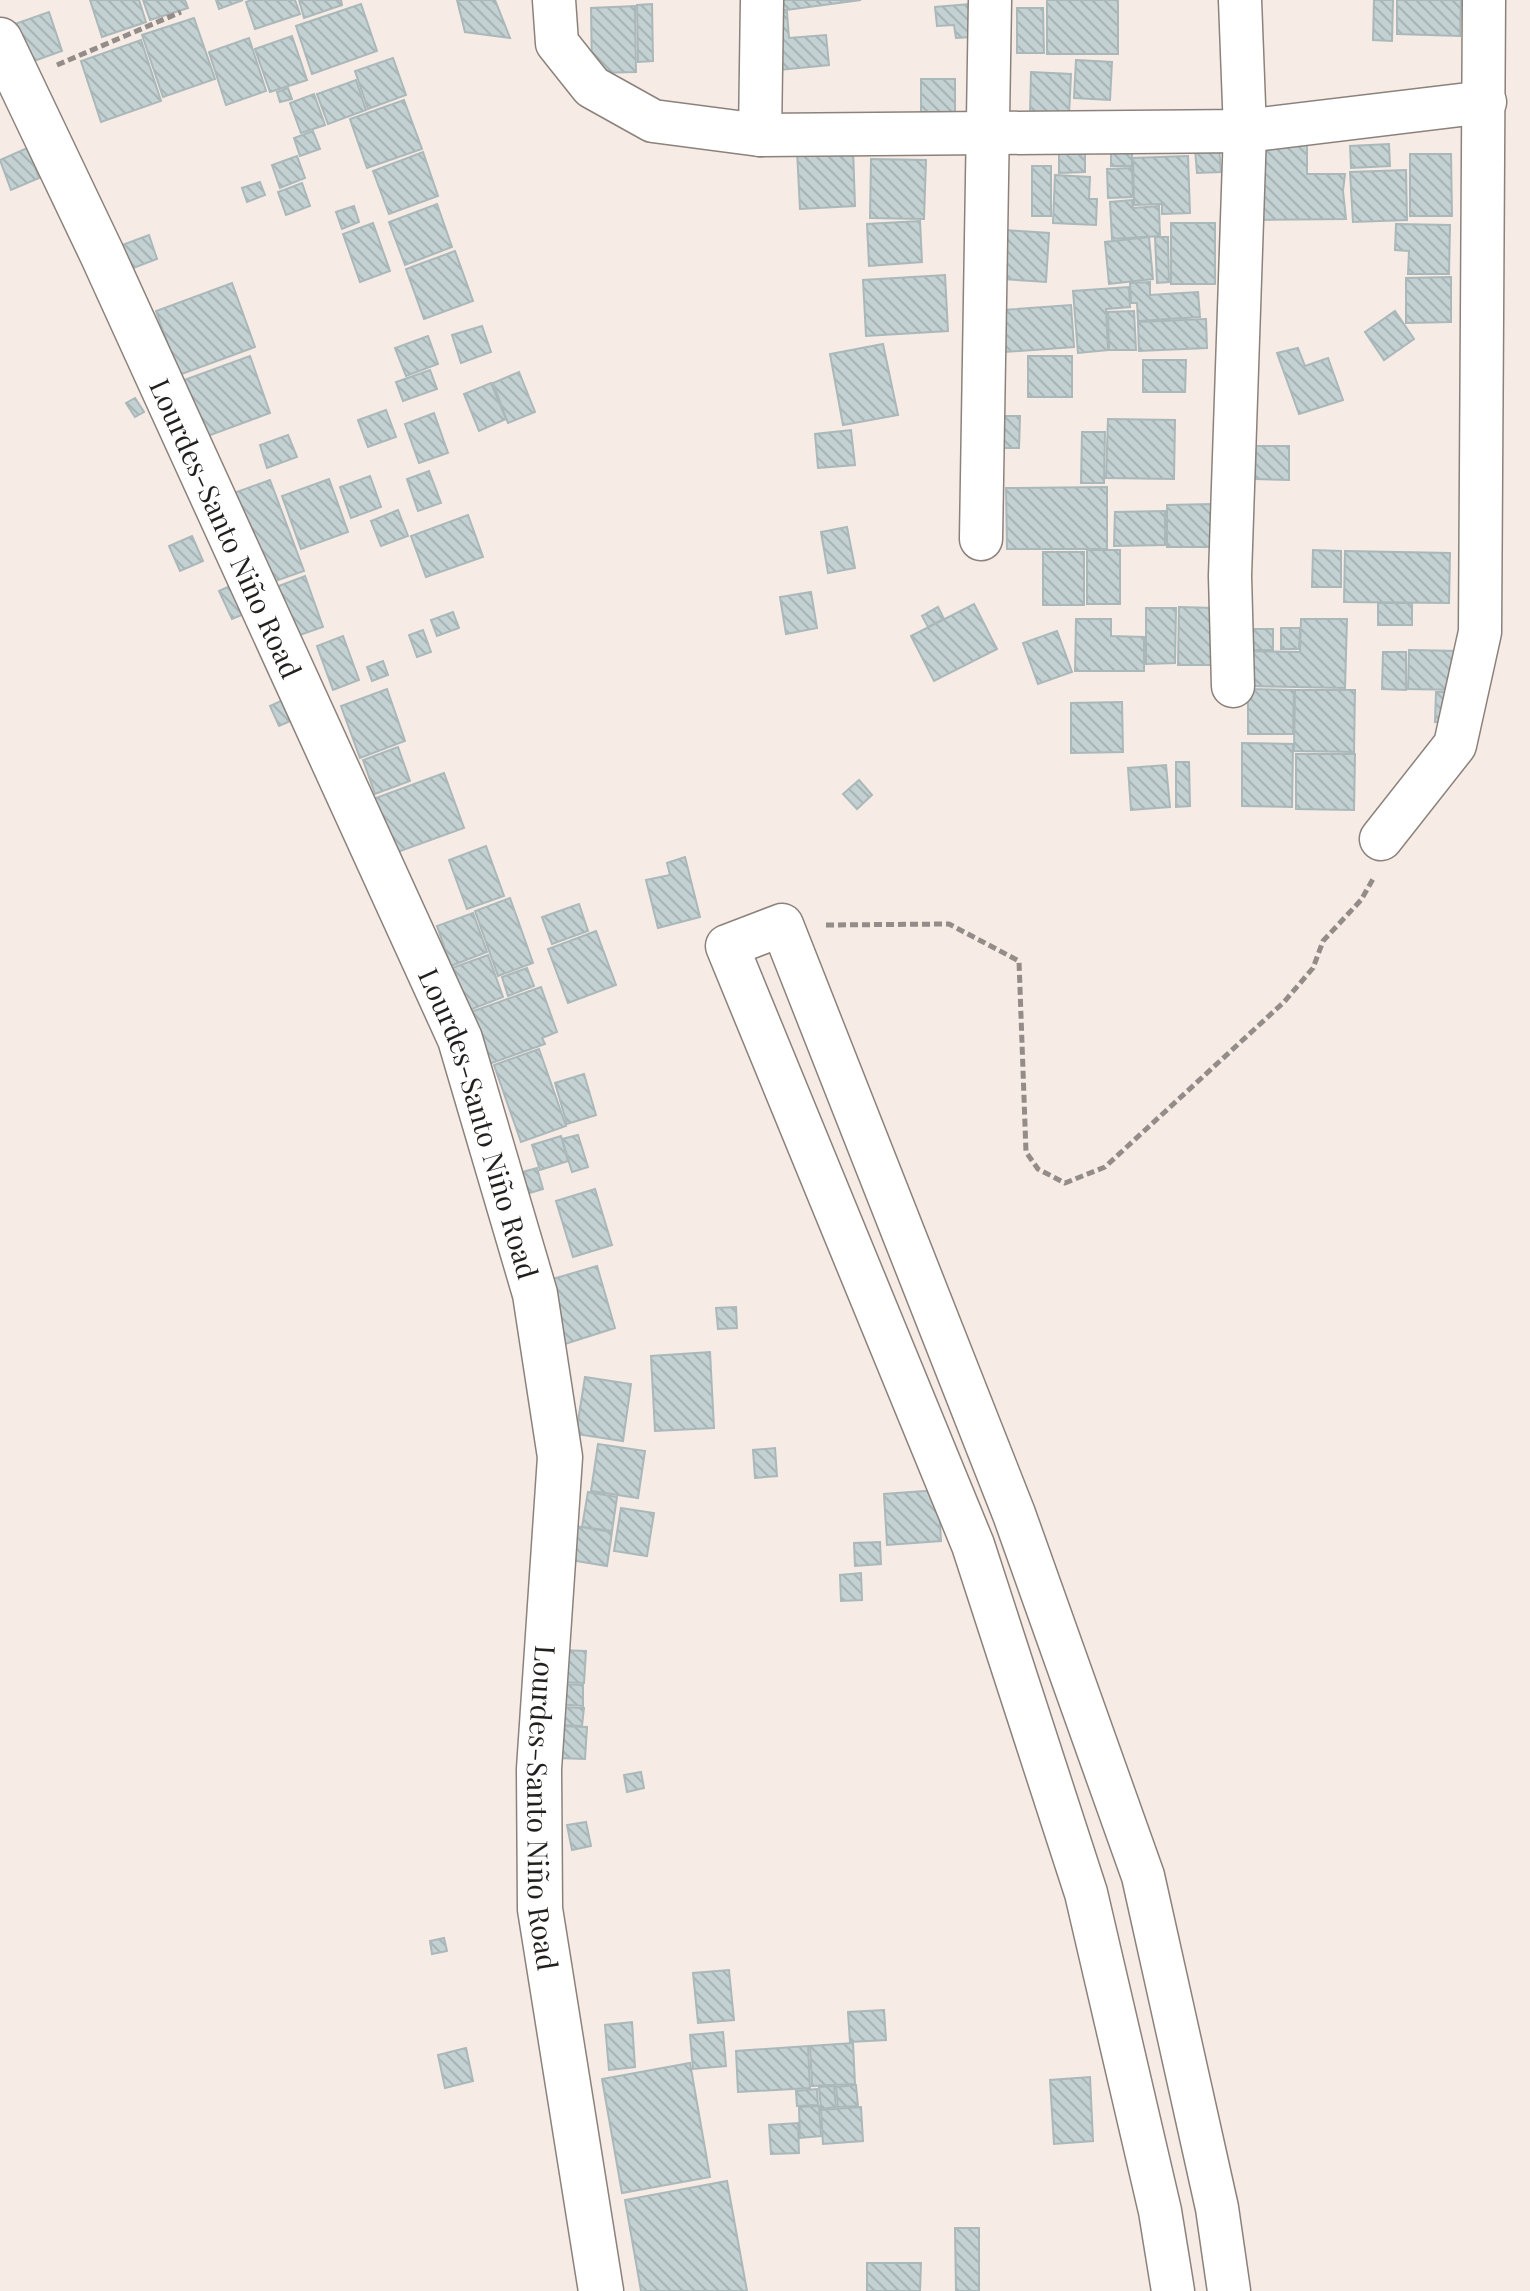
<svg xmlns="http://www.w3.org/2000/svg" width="1530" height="2291" font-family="'Playfair Display',serif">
	<defs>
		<pattern id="building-back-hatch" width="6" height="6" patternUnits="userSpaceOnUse" patternTransform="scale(2)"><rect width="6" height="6" fill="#c3d1d3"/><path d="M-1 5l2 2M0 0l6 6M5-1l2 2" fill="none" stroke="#a7b3b5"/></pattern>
	</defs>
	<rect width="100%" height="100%" fill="#f6ebe5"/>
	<g fill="url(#building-back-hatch)" stroke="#abb8ba" stroke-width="2">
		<polygon points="90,0 139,0 146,22 102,37"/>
		<polygon points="143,0 185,0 188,8 150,20"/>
		<polygon points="216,0 243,0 219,9"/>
		<polygon points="251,0 295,0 300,14 255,29 246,2"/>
		<polygon points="299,0 341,0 342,5 304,18"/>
		<polygon points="457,0 495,0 510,38 465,32"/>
		<polygon points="770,0 861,0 772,12"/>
		<rect x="1047" y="0" width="71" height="54"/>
		<polygon points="1374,0 1393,0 1392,41 1373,40"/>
		<polygon points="1397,0 1461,0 1460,36 1397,34"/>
		<polygon points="361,4 377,51 312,74 296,26"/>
		<polygon points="652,4 653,61 638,62 637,5"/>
		<polygon points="970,4 973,37 956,38 954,25 937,26 935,7"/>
		<polygon points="635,6 636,72 592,73 591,8"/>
		<polygon points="1017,8 1043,8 1044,53 1017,53"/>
		<polygon points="49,12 62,51 23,65 9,26"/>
		<polygon points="787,12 789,38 826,35 829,65 769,71 763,14"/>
		<polygon points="194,18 215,79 163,97 142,35"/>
		<polygon points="292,36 307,80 270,92 255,49"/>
		<polygon points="249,38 266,91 226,105 209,52"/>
		<polygon points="141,40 161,101 101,122 81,61"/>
		<polygon points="393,58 406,95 368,109 355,71"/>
		<polygon points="1076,60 1112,62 1110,100 1074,98"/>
		<polygon points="1031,72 1071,74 1069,115 1030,114"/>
		<rect x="921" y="79" width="34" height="33"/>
		<polygon points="356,80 366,110 328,124 317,94"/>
		<polygon points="288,88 292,99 280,102 277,92"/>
		<polygon points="314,94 325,125 301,133 290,103"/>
		<polygon points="404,100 422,149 367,168 350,119"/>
		<polygon points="313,131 320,149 300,156 294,138"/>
		<polygon points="1246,143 1307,143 1307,174 1345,174 1343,191 1346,219 1246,220"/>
		<polygon points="1389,144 1390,166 1351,168 1350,146"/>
		<polygon points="1219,147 1221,172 1197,173 1195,149"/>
		<polygon points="27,148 39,178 11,190 0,160"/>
		<polygon points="853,148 855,206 800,209 797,151"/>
		<polygon points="1132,150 1132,166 1111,166 1111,151"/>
		<polygon points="423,152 438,196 389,214 373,171"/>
		<polygon points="1059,154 1085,154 1085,172 1059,173"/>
		<polygon points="1410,154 1451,154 1452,216 1410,216"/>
		<polygon points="297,156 305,178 280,188 272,165"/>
		<polygon points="1188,156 1190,213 1162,214 1162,204 1134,205 1133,158"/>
		<polygon points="871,159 926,160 924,219 870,218"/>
		<rect x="1032" y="166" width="19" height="50"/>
		<polygon points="1132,168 1133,197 1108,198 1107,169"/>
		<polygon points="1406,170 1407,220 1353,222 1350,172"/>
		<polygon points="1055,175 1090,177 1089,199 1097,199 1096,225 1053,223"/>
		<polygon points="260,182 265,195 247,202 242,188"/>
		<polygon points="302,183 310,206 286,215 278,192"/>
		<polygon points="1132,200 1133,208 1159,206 1160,236 1112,239 1110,202"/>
		<polygon points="437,204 452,247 405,265 389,222"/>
		<polygon points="354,206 359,222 342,229 336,212"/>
		<polygon points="920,221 922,262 869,266 867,224"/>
		<polygon points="373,223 390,271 360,282 343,234"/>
		<rect x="1171" y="223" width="44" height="61"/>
		<polygon points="1396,224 1450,225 1449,274 1408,274 1409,251 1395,250"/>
		<polygon points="1005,230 1049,233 1046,282 1002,279"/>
		<polygon points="149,235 157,259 123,272 114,248"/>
		<polygon points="1149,237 1153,279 1109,284 1105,242"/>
		<polygon points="1155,237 1168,237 1169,282 1157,283"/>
		<polygon points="455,251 473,301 424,319 406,269"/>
		<polygon points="945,275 948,331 866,336 863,280"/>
		<polygon points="1451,277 1451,322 1406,323 1406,278"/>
		<polygon points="1150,282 1150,295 1198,292 1200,317 1138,321 1137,303 1131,303 1130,283"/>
		<polygon points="232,283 255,347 179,375 156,311"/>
		<polygon points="1129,287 1130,307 1106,309 1108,350 1078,353 1073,291"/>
		<polygon points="1071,305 1074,347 1005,352 1003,310"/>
		<polygon points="1134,311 1136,350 1109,350 1108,312"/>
		<polygon points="1395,311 1414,339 1384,360 1365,332"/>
		<polygon points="1206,319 1207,348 1139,351 1138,322"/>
		<polygon points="482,326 491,352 461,363 452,335"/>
		<polygon points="428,336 438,364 406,376 395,348"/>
		<polygon points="883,344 898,415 843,425 830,354"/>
		<polygon points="1298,348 1305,366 1328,358 1343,400 1299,414 1277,353"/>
		<polygon points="250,356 270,413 205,437 184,380"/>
		<rect x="1028" y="356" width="44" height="41"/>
		<polygon points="1143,360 1186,360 1185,392 1143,392"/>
		<polygon points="430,370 437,389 403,401 396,382"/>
		<polygon points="519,372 535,412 508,423 493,383"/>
		<polygon points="491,383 506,419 479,431 464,394"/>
		<polygon points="135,398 144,412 135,417 126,403"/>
		<polygon points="386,410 396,437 368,447 358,420"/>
		<polygon points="434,413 448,453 419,463 405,424"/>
		<polygon points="999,416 1020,416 1019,448 1000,448"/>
		<polygon points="1108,419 1175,420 1174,479 1106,478"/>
		<polygon points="851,430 855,465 818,468 815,434"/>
		<polygon points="1082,432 1105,432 1104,483 1081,483"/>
		<polygon points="288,435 297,457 267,468 260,445"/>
		<polygon points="1256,446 1289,446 1289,480 1255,479"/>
		<polygon points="429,471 441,503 418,511 407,479"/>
		<polygon points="370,476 381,507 351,518 340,487"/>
		<polygon points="329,479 348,532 301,549 282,496"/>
		<polygon points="270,480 304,571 264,585 231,494"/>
		<polygon points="1107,487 1107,549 1007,549 1006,488"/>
		<polygon points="1213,504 1213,547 1167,547 1167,505"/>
		<polygon points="398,510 408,536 381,546 371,521"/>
		<polygon points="1165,511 1165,545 1114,546 1115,512"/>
		<polygon points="468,515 483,557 426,577 411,536"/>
		<polygon points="847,527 855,568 828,573 821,532"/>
		<polygon points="192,536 203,561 180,571 169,546"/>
		<rect x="1087" y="550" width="33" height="54"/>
		<polygon points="1313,550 1341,551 1341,587 1312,587"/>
		<polygon points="1345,551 1450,553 1449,603 1344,602"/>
		<rect x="1043" y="552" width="41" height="53"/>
		<polygon points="305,576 323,627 294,637 276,587"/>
		<polygon points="232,585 244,614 232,619 219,591"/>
		<polygon points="811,592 817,628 786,634 780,597"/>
		<rect x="1378" y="603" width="34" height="22"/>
		<polygon points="974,604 997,649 934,681 911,636"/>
		<polygon points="938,607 944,619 928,627 922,616"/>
		<polygon points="1179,607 1214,608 1212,665 1178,665"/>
		<polygon points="1146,608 1176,608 1175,663 1146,664"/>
		<polygon points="453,612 459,628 437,636 431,620"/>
		<polygon points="1076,619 1111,619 1111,636 1144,637 1144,671 1075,671"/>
		<polygon points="1301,619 1347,619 1345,688 1245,686 1246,651 1300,652"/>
		<polygon points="1281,628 1300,628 1299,649 1281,649"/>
		<rect x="1251" y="629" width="22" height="21"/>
		<polygon points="423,630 431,652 417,657 409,635"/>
		<polygon points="1057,631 1072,672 1038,684 1023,643"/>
		<polygon points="343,636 359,680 333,690 317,646"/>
		<polygon points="1409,650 1460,651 1459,690 1408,689"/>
		<polygon points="1383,652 1406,652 1406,690 1382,689"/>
		<polygon points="383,661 388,675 372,681 367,667"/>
		<polygon points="387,689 405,741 360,758 341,706"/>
		<polygon points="1248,689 1294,690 1293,734 1248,734"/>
		<polygon points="1295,690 1355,690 1354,752 1294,751"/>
		<polygon points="1436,692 1458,692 1457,722 1435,722"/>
		<polygon points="285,699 295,719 279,726 270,706"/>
		<polygon points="1122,702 1123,752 1071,753 1071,703"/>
		<polygon points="1242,743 1293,744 1292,807 1242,806"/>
		<polygon points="398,747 410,781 375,794 363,760"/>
		<polygon points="1296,754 1355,754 1354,810 1296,809"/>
		<polygon points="1176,762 1189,762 1190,806 1176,807"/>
		<polygon points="1166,765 1170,807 1131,810 1128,768"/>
		<polygon points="444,773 464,828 392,854 373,799"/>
		<polygon points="859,780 872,795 857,809 843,794"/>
		<polygon points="486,846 504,896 467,909 449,860"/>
		<polygon points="685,857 700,917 658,928 646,880 670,875 667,863"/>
		<polygon points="510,898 533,963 498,976 475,911"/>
		<polygon points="579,904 588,931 552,944 542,917"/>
		<polygon points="473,913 487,952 451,966 437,926"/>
		<polygon points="596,931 616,985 568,1003 548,949"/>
		<polygon points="488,955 503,997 467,1011 452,968"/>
		<polygon points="527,968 534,986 508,996 502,977"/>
		<polygon points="541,987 557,1032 542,1038 545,1044 486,1065 468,1013"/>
		<polygon points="539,1049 566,1126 521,1142 494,1065"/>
		<polygon points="584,1074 596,1115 567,1124 555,1083"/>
		<polygon points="578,1135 588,1167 572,1172 562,1139"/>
		<polygon points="561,1136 568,1161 540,1170 532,1145"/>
		<polygon points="537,1168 543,1189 526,1194 519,1173"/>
		<polygon points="595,1189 612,1245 573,1257 556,1201"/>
		<polygon points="597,1266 615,1328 565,1344 546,1281"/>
		<polygon points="736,1307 737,1328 718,1329 716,1308"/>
		<polygon points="710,1352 714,1428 655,1431 651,1356"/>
		<polygon points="585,1377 631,1384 623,1441 576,1434"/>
		<polygon points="598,1444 645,1451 638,1498 591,1491"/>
		<polygon points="775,1448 777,1476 755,1478 753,1450"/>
		<polygon points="938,1490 941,1541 887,1545 884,1494"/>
		<polygon points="588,1492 617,1497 612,1531 582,1527"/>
		<polygon points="621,1508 654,1513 647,1556 614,1551"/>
		<polygon points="575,1526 612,1532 607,1566 570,1560"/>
		<polygon points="880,1542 881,1564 855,1566 854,1543"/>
		<polygon points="861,1573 862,1600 841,1601 840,1575"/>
		<polygon points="558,1650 586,1651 584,1683 556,1682"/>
		<polygon points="558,1684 583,1685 583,1706 557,1704"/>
		<polygon points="561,1707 584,1708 582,1726 561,1725"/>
		<polygon points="559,1726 587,1727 585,1759 558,1758"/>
		<polygon points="641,1772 644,1788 627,1792 624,1775"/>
		<polygon points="586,1822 591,1846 572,1850 567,1825"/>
		<polygon points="444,1938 447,1951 432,1954 430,1941"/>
		<polygon points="729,1970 734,2020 698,2023 693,1973"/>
		<polygon points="884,2010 886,2040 850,2042 848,2012"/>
		<polygon points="632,2022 635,2067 609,2070 605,2025"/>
		<polygon points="723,2032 726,2066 693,2069 690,2035"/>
		<polygon points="853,2043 855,2084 812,2086 810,2046"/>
		<polygon points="808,2046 810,2088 738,2092 736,2051"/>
		<polygon points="466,2048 473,2081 445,2088 438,2055"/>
		<polygon points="690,2063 710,2177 622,2193 602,2079"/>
		<polygon points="1090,2077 1093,2141 1054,2144 1050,2080"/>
		<polygon points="856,2085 858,2106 838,2107 836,2087"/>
		<polygon points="834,2086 836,2107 821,2109 819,2087"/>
		<polygon points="817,2089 818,2105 797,2106 796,2091"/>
		<polygon points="819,2106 821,2136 800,2138 799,2107"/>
		<polygon points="861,2107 863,2141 823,2144 821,2110"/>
		<polygon points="798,2123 799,2153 771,2154 769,2125"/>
		<polygon points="727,2181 747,2291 641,2291 625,2200"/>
		<polygon points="955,2228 979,2228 979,2291 956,2291"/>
		<polygon points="867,2263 921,2263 920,2291 867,2291"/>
	</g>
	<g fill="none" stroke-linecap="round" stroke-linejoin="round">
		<g stroke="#8c827c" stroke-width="45">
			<g id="street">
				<polyline points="554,0 557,43 592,87 653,121 760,135 1245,131 1485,102"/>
				<polyline points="760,135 762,0"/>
				<polyline points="981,539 990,0"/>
				<polyline points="1233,686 1230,576 1245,131 1240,0"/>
				<polyline points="1381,839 1455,745 1480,632 1484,0"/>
				<polyline points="1173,2291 1160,2211 1086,1893 973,1545 727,946 782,925 1014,1514 1143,1876 1217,2208 1229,2291"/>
			</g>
		</g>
		<g stroke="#8c827c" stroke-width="47">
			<g id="secondary">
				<path id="s1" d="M 0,40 L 102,254 L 460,1039 L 535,1294 L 560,1457 L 539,1769 L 540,1909 L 601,2291"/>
			</g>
		</g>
		<g stroke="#948c88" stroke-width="5" stroke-dasharray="8 4" stroke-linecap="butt">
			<polyline points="57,65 181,12"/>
			<polyline points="826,925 949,924 1019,961 1026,1152 1038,1169 1065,1183 1105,1167 1284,1002 1313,968 1323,941 1361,900 1373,879"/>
		</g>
		<use href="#street" stroke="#fff" stroke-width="42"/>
		<use href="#secondary" stroke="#fff" stroke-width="44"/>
	</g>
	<g text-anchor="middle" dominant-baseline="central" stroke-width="7" stroke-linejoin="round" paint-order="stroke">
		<g font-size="28" fill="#231f1c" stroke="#f6ebe5">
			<text stroke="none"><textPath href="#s1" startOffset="538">Lourdes-Santo Niño Road</textPath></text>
			<text stroke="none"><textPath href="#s1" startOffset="1186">Lourdes-Santo Niño Road</textPath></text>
			<text stroke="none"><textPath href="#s1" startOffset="1882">Lourdes-Santo Niño Road</textPath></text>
		</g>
	</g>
</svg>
